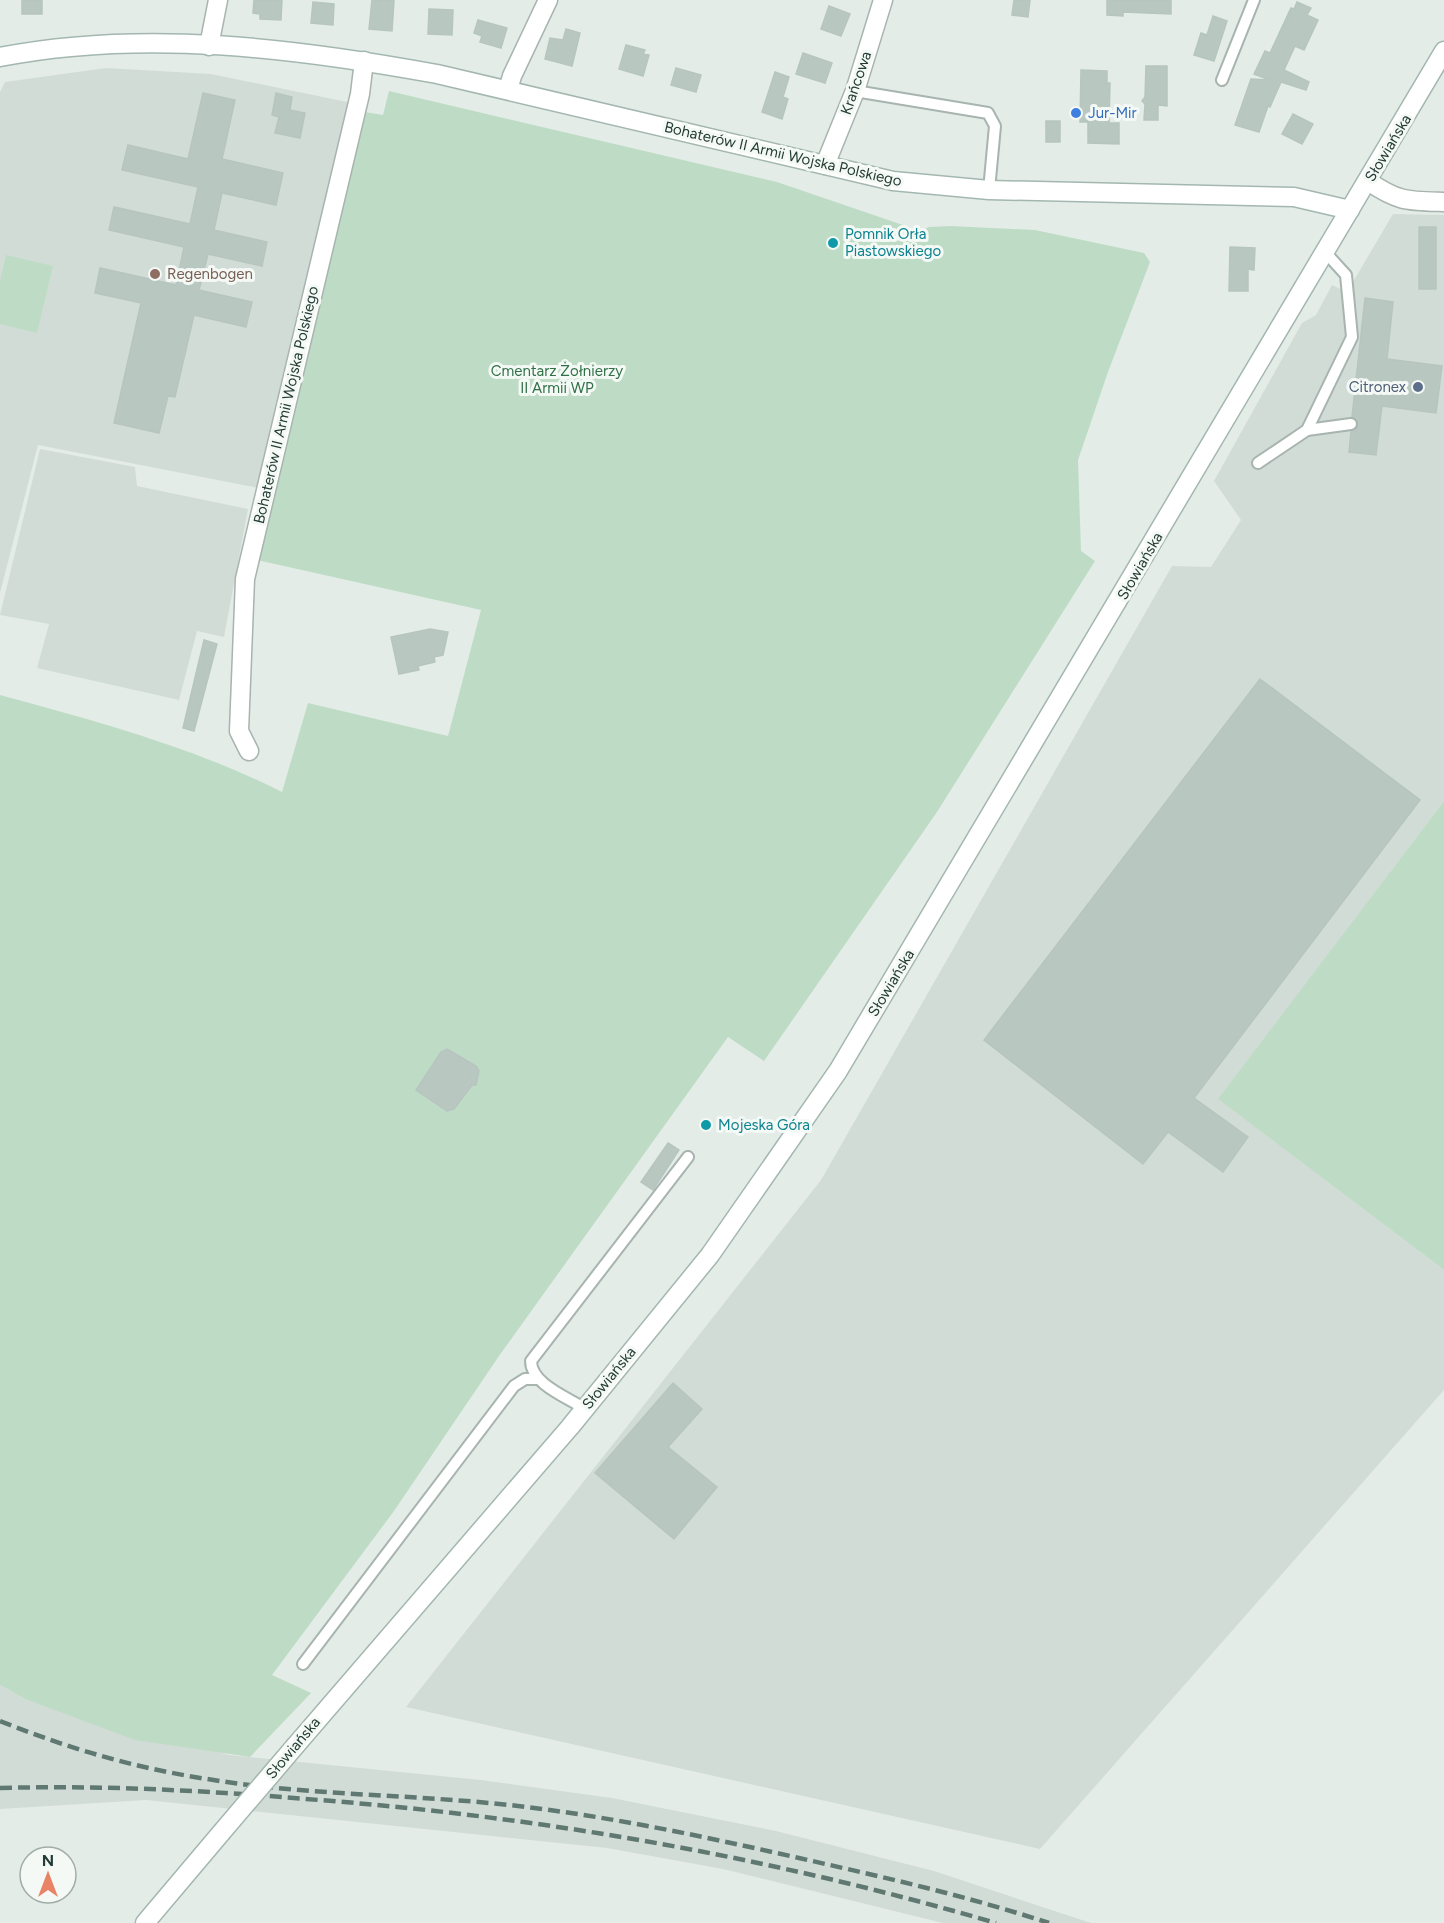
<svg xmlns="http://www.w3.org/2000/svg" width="1444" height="1923" font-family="Figtree,sans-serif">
	<rect width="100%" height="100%" fill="#e4ece8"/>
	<g fill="#d2dcd7">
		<polygon points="106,68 211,74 352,103 258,488 38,445 0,593 0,92 5,82"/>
		<polygon points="1393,214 1444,215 1444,801 1219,1099 1444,1270 1444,1390 1040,1849 406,1707 821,1180 1172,566 1211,567 1241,520 1214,481 1302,323 1316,315 1332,285 1347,292"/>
		<polygon points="40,449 135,467 137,486 248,509 224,637 197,631 179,700 37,668 49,624 0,615"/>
		<polygon points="0,1685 25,1699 229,1755 481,1780 612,1798 776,1831 934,1871 1091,1923 943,1923 723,1869 607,1848 482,1835 146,1800 0,1809"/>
	</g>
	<g fill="#bedcc5">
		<path d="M 389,91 L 777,182 L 903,225 L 895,242 L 929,227 L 950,226 L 1035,230 L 1144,253 L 1150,262 L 1108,372 L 1078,460 L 1081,551 L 1095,561 L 937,812 L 764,1061 L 728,1037 L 499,1356 L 394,1511 L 272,1675 L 311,1693 L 250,1757 L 135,1740 L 25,1699 L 0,1685 L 0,695 C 96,721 193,747 282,792 L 308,703 L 448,736 L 481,610 L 257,560 L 365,112 L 383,115 Z"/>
		<polygon points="6,255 53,266 37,333 0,324 0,281"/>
		<polygon points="1444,801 1444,1270 1218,1099"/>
	</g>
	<g fill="#b9c7c1" stroke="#b6c5bf" stroke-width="1.5">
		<rect x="22" y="0" width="20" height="14"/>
		<polygon points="254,0 282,0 281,20 260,19 260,14 253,13"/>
		<polygon points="372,0 394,0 392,31 369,29"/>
		<polygon points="1014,0 1030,0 1028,17 1012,15"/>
		<polygon points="1107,0 1171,0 1171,14 1123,12 1123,16 1107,15"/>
		<polygon points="313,2 334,4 333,25 311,23"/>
		<polygon points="1297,2 1311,8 1307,15 1318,20 1304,50 1295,46 1284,70 1309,82 1306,90 1281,82 1270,107 1268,106 1259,132 1235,125 1251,79 1270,80 1254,74 1265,51 1270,53 1291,8 1294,9"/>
		<polygon points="829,6 850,14 841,36 821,29"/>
		<polygon points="429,9 453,10 452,35 428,34"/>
		<polygon points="1213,16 1227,21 1214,61 1194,55 1201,33 1207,35"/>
		<polygon points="478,20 507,28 501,48 480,42 482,36 474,33"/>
		<polygon points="566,29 580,33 572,66 545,59 550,38 563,40"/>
		<polygon points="626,45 645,50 643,54 649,55 643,76 619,69"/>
		<polygon points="803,53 832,63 825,83 796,74"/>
		<polygon points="1146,66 1167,66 1167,106 1158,105 1158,120 1144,120 1145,104 1142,101 1145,97"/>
		<polygon points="676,68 701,75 696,92 671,85"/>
		<polygon points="1081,70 1107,71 1107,83 1110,83 1109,123 1119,123 1119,144 1088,143 1088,122 1080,122"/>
		<polygon points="775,72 789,77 783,97 788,99 782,119 762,112"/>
		<polygon points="203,93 235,100 222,159 283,173 276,205 222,193 214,230 267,242 262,266 208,254 199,290 252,302 246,327 194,315 175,397 168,396 159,433 114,423 141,303 95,293 100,268 176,285 184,247 109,230 114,207 190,224 198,187 122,170 128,145 188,159"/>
		<polygon points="276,93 292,97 290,110 305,113 300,138 275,133 279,117 272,115"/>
		<polygon points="1293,114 1313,124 1302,144 1282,134"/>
		<rect x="1046" y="121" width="14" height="21"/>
		<rect x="1419" y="227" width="17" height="62"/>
		<polygon points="1230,247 1255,248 1254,270 1248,269 1248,291 1229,291"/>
		<polygon points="1365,298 1393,302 1387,359 1442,366 1436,413 1382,406 1376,455 1349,452 1351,432 1356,430 1358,424 1352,417"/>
		<polygon points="430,629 448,632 443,655 434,657 435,662 418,666 419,670 399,674 391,637"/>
		<polygon points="204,640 217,644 194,731 183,728"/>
		<polygon points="1260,679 1420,800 1194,1098 1248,1137 1223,1172 1168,1132 1143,1164 984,1040"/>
		<polygon points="447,1049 476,1066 479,1071 476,1085 472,1085 454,1109 447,1111 416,1090 441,1052"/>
		<polygon points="668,1143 679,1150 653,1190 641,1182"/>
		<polygon points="673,1383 702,1409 668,1447 717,1487 674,1539 595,1473"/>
	</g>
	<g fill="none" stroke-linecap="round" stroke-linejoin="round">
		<g stroke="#a7b4af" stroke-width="14">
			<g id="lane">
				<polyline points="1222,80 1254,0"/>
				<polyline points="855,91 988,113 995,126 989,190"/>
				<polyline points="1307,430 1351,424"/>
				<polyline points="1258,463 1307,430 1352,337 1346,275 1325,252"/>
				<path d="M 585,1409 C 567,1397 531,1384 531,1361 L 688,1157"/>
				<polyline points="303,1664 514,1386 525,1379 537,1379"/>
			</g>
		</g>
		<g stroke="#a7b4af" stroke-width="21">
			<g id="street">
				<polyline points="209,46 218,0"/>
				<polyline points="508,90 512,76 548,0"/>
				<polyline points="825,165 855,91 883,0"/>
				<path d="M 1368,181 C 1398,202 1408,201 1444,202"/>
				<polyline points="249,751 239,731 245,579 360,94 364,61"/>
			</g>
		</g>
		<g stroke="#a3b7b0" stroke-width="21">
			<g id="secondary">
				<path d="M 0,57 C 143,29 295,48 437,74 L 893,181 L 989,190 L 1294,197 L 1350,210"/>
				<polyline points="296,1745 570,1427 710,1255 838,1071 1444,51"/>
				<polyline points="145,1923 221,1833"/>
			</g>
		</g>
		<use href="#lane" stroke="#fff" stroke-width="10"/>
		<use href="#street" stroke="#fff" stroke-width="18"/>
		<use href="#secondary" stroke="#fff" stroke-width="18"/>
		<g stroke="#5f7871" stroke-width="4.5" stroke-dasharray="12 6" stroke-linecap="butt">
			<path d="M 0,1721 C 67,1748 135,1768 207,1779 C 310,1796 415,1794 518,1806 C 613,1817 706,1837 799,1858 C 883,1877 967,1896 1049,1923"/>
			<path d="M 0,1788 C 107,1785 213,1791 319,1800 C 550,1818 774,1858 996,1923"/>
		</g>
		<g stroke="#a3b7b0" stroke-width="21" stroke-linecap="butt">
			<polyline id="secondary-bridge" points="221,1833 296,1745"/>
		</g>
		<use href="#secondary-bridge" stroke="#fff" stroke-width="18"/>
	</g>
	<circle fill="#3f7fe0" stroke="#f4f9f6" stroke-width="2" cx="1076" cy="113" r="6"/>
	<g fill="#0f9aa8" stroke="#f4f9f6" stroke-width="2">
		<circle cx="833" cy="243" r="6"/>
		<circle cx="706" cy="1125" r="6"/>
	</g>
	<circle fill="#8d6e63" stroke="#f4f9f6" stroke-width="2" cx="155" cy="274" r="6"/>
	<circle fill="#5c6f8a" stroke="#f4f9f6" stroke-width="2" cx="1418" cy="387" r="6"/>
	<g text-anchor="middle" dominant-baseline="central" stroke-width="6" stroke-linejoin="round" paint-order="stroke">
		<g font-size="15" fill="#243c35" stroke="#f4f9f6">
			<text transform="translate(856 83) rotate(-71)">Krańcowa</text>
			<text transform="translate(1388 148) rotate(-59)">Słowiańska</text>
			<text transform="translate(783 154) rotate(13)">Bohaterów II Armii Wojska Polskiego</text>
			<text transform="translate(286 405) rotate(-77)">Bohaterów II Armii Wojska Polskiego</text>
			<text transform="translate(1140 566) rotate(-60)">Słowiańska</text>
			<text transform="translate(891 983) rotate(-59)">Słowiańska</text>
			<text transform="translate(609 1378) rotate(-51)">Słowiańska</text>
			<text transform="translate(293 1748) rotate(-50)">Słowiańska</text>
		</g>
		<g font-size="15" fill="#366cbe" stroke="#f4f9f6" text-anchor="start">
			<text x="1088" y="113">Jur-Mir</text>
		</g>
		<g font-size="15" fill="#0d838f" stroke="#f4f9f6" text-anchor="start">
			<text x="845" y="234">Pomnik Orła<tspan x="845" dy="17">Piastowskiego</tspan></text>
			<text x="718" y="1125">Mojeska Góra</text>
		</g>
		<g font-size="15" fill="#785e54" stroke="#f4f9f6" text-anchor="start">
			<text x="167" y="274">Regenbogen</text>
		</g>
		<g font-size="15" fill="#317148" stroke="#f4f9f6">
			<text x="557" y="371">Cmentarz Żołnierzy<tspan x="557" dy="17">II Armii WP</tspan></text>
		</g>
		<g font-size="15" fill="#4e5e75" stroke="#f4f9f6" text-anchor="end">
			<text x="1406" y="387">Citronex</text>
		</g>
	</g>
	<g transform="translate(48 1875)"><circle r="28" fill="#f4f9f6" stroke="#a1ada9" stroke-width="1.5"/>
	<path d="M0-4.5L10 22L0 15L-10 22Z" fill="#e88366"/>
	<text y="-9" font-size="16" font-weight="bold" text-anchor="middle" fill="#243c35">N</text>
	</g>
</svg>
